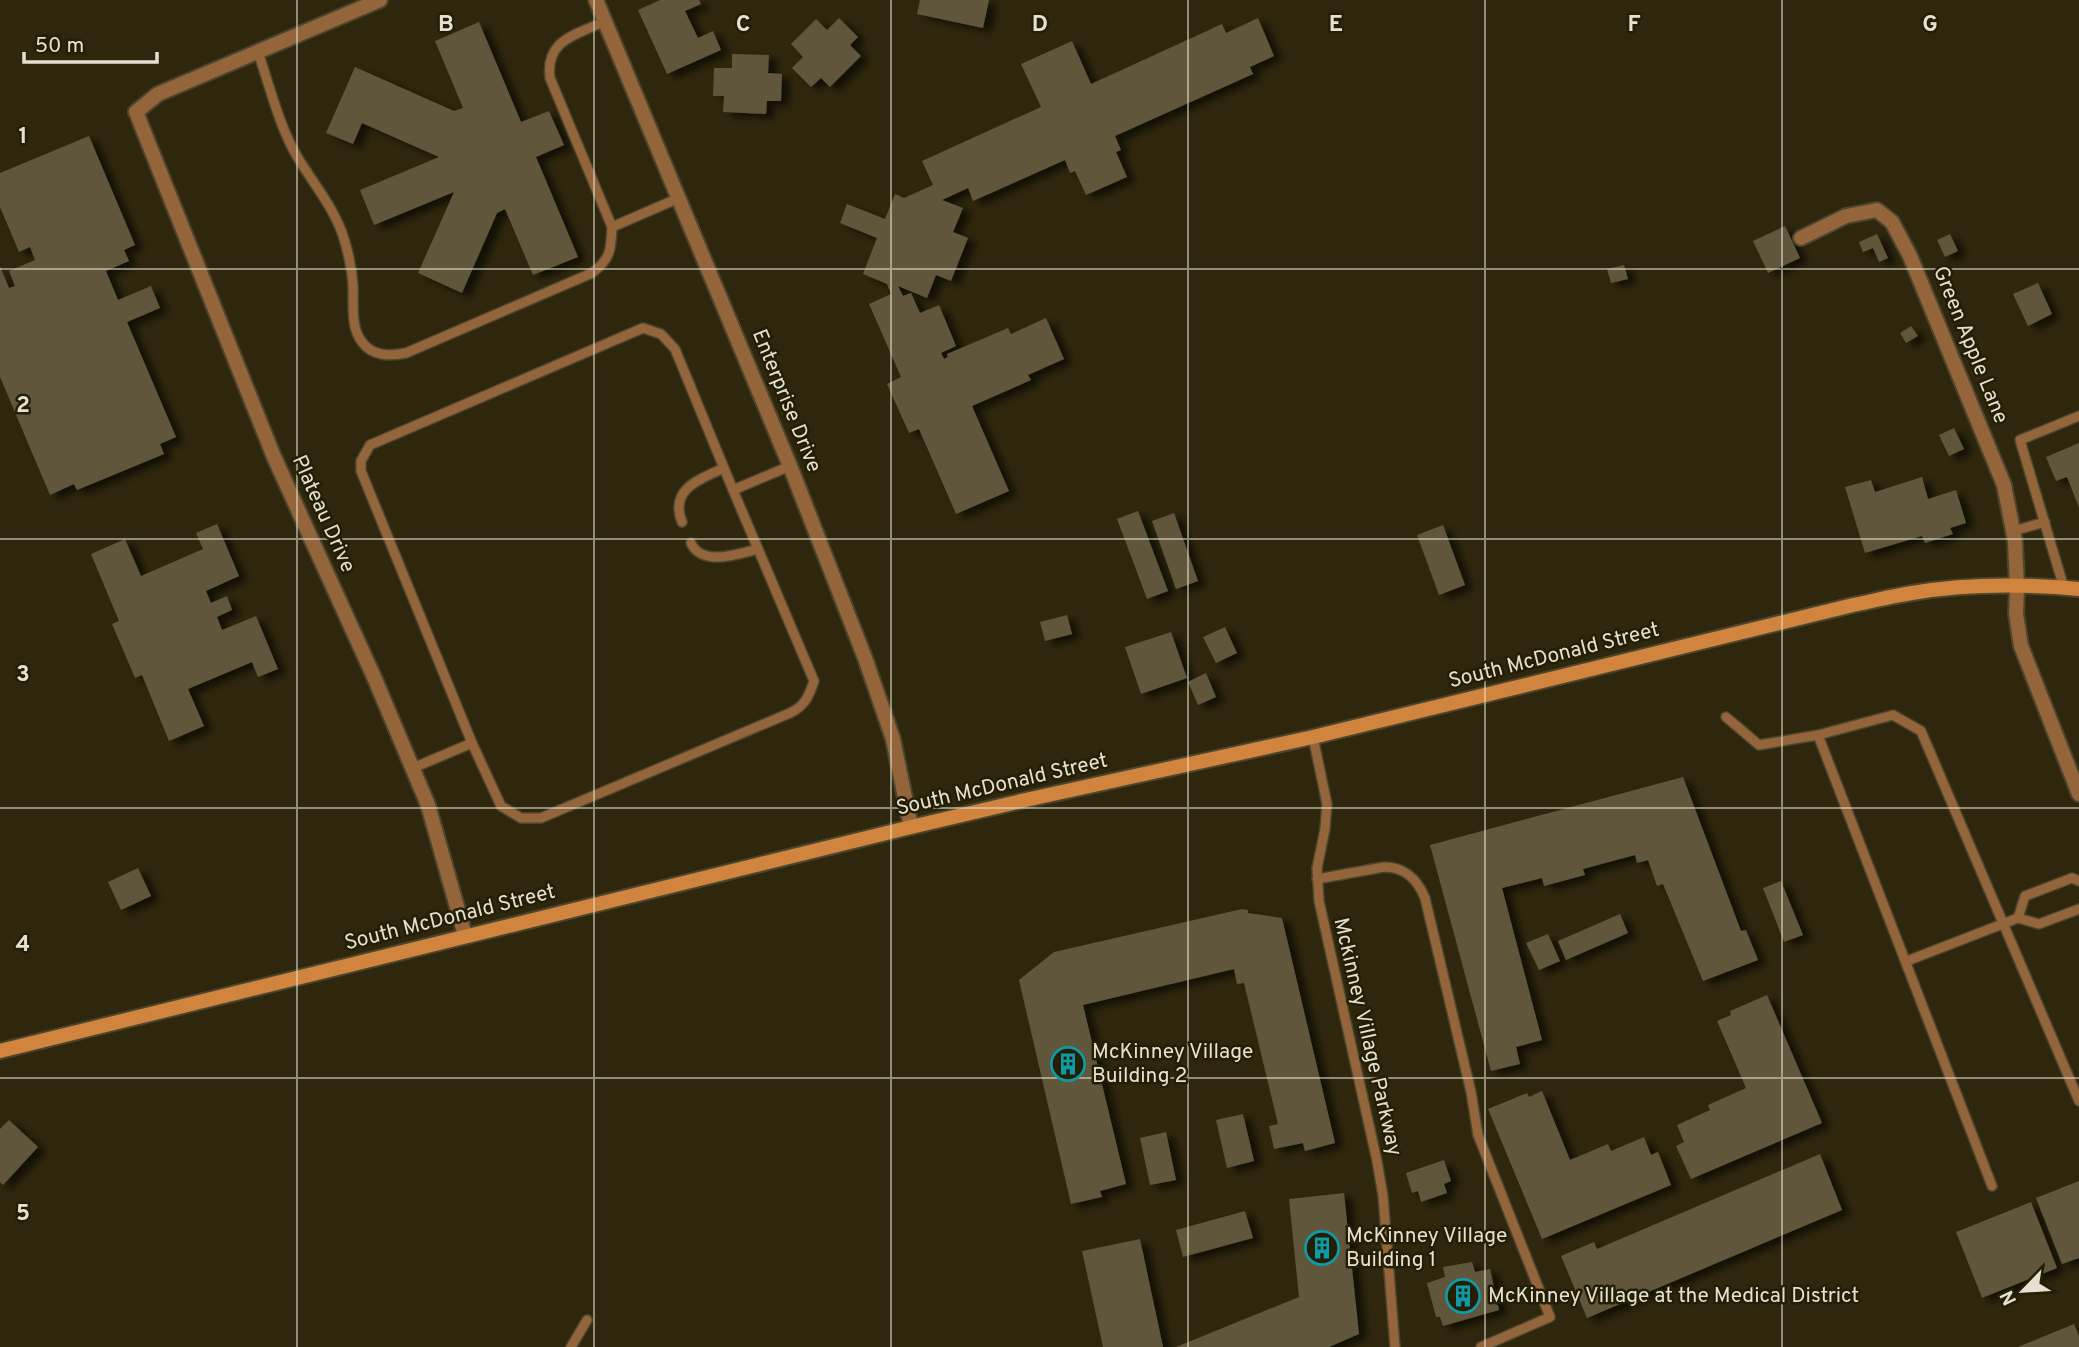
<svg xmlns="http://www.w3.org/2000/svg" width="2079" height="1347" font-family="Overpass,sans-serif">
	<defs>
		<filter id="shadow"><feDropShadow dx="8" dy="4.5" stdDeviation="3.5" flood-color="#0009"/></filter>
	</defs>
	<rect width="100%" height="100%" fill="#2e270d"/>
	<g fill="#5e563b" filter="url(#shadow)">
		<polygon points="660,0 699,0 701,4 685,11 698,38 713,31 721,50 667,74 638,10"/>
		<polygon points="920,0 989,0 983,28 917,14"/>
		<polygon points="839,18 858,37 850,45 861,56 830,87 821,78 811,87 792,68 803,57 791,44 816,19 827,30"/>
		<polygon points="1258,18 1274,56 1250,67 1253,74 1115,136 1121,150 1116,152 1127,177 1086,195 1075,171 1070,173 1065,160 973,201 968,188 942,200 963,208 953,232 968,238 951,281 936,275 927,298 898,286 903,296 911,293 920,313 939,305 956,346 941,353 944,359 948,357 947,354 1008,328 1011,334 1046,318 1064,359 1028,375 1031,380 972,406 1009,491 956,514 919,429 909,433 887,384 901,377 869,304 891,294 887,284 863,274 877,238 840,223 847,204 885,219 895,194 904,198 933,185 922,161 1041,107 1021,64 1072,41 1091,84 1222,24 1226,33"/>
		<polygon points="479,22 521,122 549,111 564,145 536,157 578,257 533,275 505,209 497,213 462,293 418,273 454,192 374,225 360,190 439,157 362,123 353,144 326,133 355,67 454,111 463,108 435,41"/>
		<polygon points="732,54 769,55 768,73 782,74 781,101 767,101 766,114 723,112 724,96 713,96 714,68 732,68"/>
		<polygon points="89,136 135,245 124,250 129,261 106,271 118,300 151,286 160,308 127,322 176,437 160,444 164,454 77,490 74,484 50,495 0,377 0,266 9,288 15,286 9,271 35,260 30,247 19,252 0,207 0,173"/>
		<polygon points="1785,226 1800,258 1768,273 1753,241"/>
		<polygon points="1877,234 1888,258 1879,262 1873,248 1863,252 1859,242"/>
		<polygon points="1950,234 1958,251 1945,257 1937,240"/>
		<polygon points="1624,265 1628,279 1611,283 1607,269"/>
		<polygon points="2038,283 2052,314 2028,326 2013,294"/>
		<polygon points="1911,326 1918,336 1906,343 1900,333"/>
		<polygon points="1954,428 1964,449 1949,456 1939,435"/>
		<polygon points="2079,443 2079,508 2067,477 2056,481 2046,457"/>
		<polygon points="1922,477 1928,499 1956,490 1966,523 1950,528 1953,534 1925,543 1922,536 1865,553 1845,487 1871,480 1875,492"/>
		<polygon points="1138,511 1168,591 1147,599 1117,519"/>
		<polygon points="1174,513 1198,581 1176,589 1152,521"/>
		<polygon points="217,524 239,576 206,591 211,603 227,596 232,610 217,617 222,630 256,616 278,669 258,677 252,662 188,689 204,726 169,741 142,675 135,678 112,624 119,621 91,554 125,539 141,576 203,549 196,533"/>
		<polygon points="1443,525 1465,585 1439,595 1417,535"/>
		<polygon points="1067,615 1072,634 1045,641 1040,622"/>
		<polygon points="1225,627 1237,653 1216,663 1203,637"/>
		<polygon points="1171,632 1187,678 1141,694 1125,647"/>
		<polygon points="1206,673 1216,697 1198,705 1188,682"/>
		<polygon points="1683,777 1741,931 1746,930 1758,960 1703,981 1663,884 1657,886 1648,860 1637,863 1635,855 1583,869 1585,875 1544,886 1542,878 1502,888 1542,1040 1516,1047 1520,1064 1491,1071 1430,845"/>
		<polygon points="138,868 151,896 121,910 108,882"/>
		<polygon points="1781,881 1803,935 1784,942 1763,888"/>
		<polygon points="1242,909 1248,910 1248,913 1282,918 1335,1143 1305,1151 1303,1143 1274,1149 1269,1126 1278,1124 1244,983 1237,984 1234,969 1083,1005 1126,1184 1100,1191 1102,1197 1071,1204 1019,980 1054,952"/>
		<polygon points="1620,914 1628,933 1566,960 1558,941"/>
		<polygon points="1548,934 1560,961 1539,970 1526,943"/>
		<polygon points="1767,995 1822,1123 1691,1179 1676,1146 1684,1142 1677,1125 1710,1110 1708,1105 1746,1088 1717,1021 1731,1015 1730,1011"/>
		<polygon points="1542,1091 1570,1160 1608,1144 1611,1151 1644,1137 1651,1155 1658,1152 1671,1185 1542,1239 1488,1109 1527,1093 1529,1097"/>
		<polygon points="1243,1114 1254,1161 1227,1168 1216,1120"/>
		<polygon points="9,1120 38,1147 3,1185 0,1182 0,1129"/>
		<polygon points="1166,1132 1176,1180 1150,1185 1140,1138"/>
		<polygon points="1820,1154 1842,1210 1587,1318 1561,1256 1594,1242 1597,1249"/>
		<polygon points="1444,1160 1451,1181 1444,1184 1447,1193 1421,1202 1418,1191 1412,1193 1406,1173"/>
		<polygon points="2079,1181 2079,1258 2062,1264 2036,1198"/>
		<polygon points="1344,1193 1359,1334 1329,1347 1176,1347 1299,1297 1289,1199"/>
		<polygon points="2031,1202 2057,1268 1982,1298 1956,1232"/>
		<polygon points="1245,1211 1253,1238 1183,1257 1176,1230"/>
		<polygon points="1140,1239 1163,1347 1103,1347 1082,1251"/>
		<polygon points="1472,1262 1475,1272 1490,1269 1499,1310 1443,1326 1440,1317 1436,1317 1427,1283 1445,1277 1443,1267"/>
		<polygon points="2074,1324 2079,1336 2079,1347 2018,1347"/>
	</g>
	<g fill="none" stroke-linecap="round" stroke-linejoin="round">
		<g stroke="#4b452d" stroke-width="12">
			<g id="service">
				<path d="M 258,52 C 269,84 280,129 298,158 C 315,186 336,210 345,242 C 349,256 352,271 353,285 C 354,303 350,327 362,342 C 373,357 390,356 406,353 L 592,273 C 611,259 611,249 612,227 L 550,78 C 545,39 577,35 605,21"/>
				<polyline points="612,227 679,198"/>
				<path d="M 733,490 L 814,681 C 809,696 805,706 790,713 L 541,818 L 521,818 L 501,806 L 472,743 L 361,471 L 361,461 L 370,445 L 643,328 L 661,334 L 675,349 L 733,490 L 790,466"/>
				<path d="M 682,522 C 669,489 700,479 724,468"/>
				<polyline points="2013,531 2045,522"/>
				<path d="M 691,543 C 702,567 738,554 758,549"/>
				<polyline points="2064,588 2020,440 2079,416"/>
				<polyline points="1726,717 1759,745 1818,735 1893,715 1921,731 2079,1101"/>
				<polyline points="1818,735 1992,1186"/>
				<polyline points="1313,737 1327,804 1325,829 1317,868 1319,901 1377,1161 1383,1196 1395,1347"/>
				<polyline points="413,768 472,743"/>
				<path d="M 1317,879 L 1384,867 C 1405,867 1417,879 1425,898 L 1471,1092 L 1478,1135 L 1550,1317 L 1481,1347"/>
				<polyline points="2018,918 2025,896 2072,878 2079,881"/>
				<polyline points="1907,961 2018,918 2039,924 2079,909"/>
				<polyline points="571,1347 587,1320"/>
			</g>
		</g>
		<g stroke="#4b452d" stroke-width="18">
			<g id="minor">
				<polyline points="380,0 158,94 136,112 274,457 374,677 428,805 465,935"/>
				<polyline points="596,0 790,466 865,658 893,739 911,827"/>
				<polyline points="1801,238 1846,216 1877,210 1892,222 1910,256 2004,485 2015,541 2017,587 2016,614 2021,646 2079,794"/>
			</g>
		</g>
		<g stroke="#4b452d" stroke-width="18">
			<path id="secondary" d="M 0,1051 L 911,827 L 1030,799 L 1313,737 L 1853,605 C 1873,601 1892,596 1912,593 C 1966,584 2024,584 2079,589"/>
		</g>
		<use href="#service" stroke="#94643a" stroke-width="9"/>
		<use href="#minor" stroke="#94643a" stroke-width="14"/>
		<use href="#secondary" stroke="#d1843d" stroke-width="14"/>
	</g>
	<path fill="none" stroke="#e5e1d2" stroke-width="2" stroke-opacity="0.55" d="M 297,0 L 297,1347M 594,0 L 594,1347M 891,0 L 891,1347M 1188,0 L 1188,1347M 1485,0 L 1485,1347M 1782,0 L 1782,1347M 0,269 L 2079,269M 0,539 L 2079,539M 0,808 L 2079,808M 0,1078 L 2079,1078"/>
	<defs>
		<g id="building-ring" transform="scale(1.75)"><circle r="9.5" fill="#241e04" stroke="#0f9aa8" stroke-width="1.5"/><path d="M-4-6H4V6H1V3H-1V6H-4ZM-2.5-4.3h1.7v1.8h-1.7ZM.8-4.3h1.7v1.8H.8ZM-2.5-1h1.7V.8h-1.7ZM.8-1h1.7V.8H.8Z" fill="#0f9aa8"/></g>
	</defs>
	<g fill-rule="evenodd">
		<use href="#building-ring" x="1068" y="1064"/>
		<use href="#building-ring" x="1322" y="1248"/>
		<use href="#building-ring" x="1463" y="1296"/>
	</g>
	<g text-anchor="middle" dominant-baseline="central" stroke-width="5" stroke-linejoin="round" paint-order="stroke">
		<g font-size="21" fill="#e5e1d2" stroke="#241e04">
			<text transform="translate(1970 345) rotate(68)">Green Apple Lane</text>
			<text transform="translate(786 401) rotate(68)">Enterprise Drive</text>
			<text transform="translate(323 514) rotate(66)">Plateau Drive</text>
			<text transform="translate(1554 656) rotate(-14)">South McDonald Street</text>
			<text transform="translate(1002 785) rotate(-13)">South McDonald Street</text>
			<text transform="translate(450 918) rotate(-14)">South McDonald Street</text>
			<text transform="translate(1367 1037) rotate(77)">Mckinney Village Parkway</text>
		</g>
		<g font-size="21" fill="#e5e1d2" stroke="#241e04" text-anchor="start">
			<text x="1092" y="1052">McKinney Village<tspan x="1092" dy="24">Building 2</tspan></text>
			<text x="1346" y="1236">McKinney Village<tspan x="1346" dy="24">Building 1</tspan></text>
			<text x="1488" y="1296">McKinney Village at the Medical District</text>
		</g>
	</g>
	<g font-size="23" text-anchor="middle" font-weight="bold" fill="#e5e1d2" stroke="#241e04" stroke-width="5" stroke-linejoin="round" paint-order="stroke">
		<text x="446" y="31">B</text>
		<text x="743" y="31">C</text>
		<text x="1040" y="31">D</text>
		<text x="1336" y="31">E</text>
		<text x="1634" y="31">F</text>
		<text x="1930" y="31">G</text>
		<text x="23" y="143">1</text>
		<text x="23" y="412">2</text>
		<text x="23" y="681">3</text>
		<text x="23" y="951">4</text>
		<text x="23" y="1220">5</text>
	</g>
	<g transform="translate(2023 1291) rotate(245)" stroke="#241e04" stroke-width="5" paint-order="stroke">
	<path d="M0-5L12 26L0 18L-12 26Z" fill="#e5e1d2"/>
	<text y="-10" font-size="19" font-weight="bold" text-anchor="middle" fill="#e5e1d2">N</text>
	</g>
	<path d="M24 52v10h133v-10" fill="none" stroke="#e5e1d2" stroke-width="3.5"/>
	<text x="35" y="52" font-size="21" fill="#e5e1d2" stroke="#241e04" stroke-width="5" paint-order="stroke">50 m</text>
</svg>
